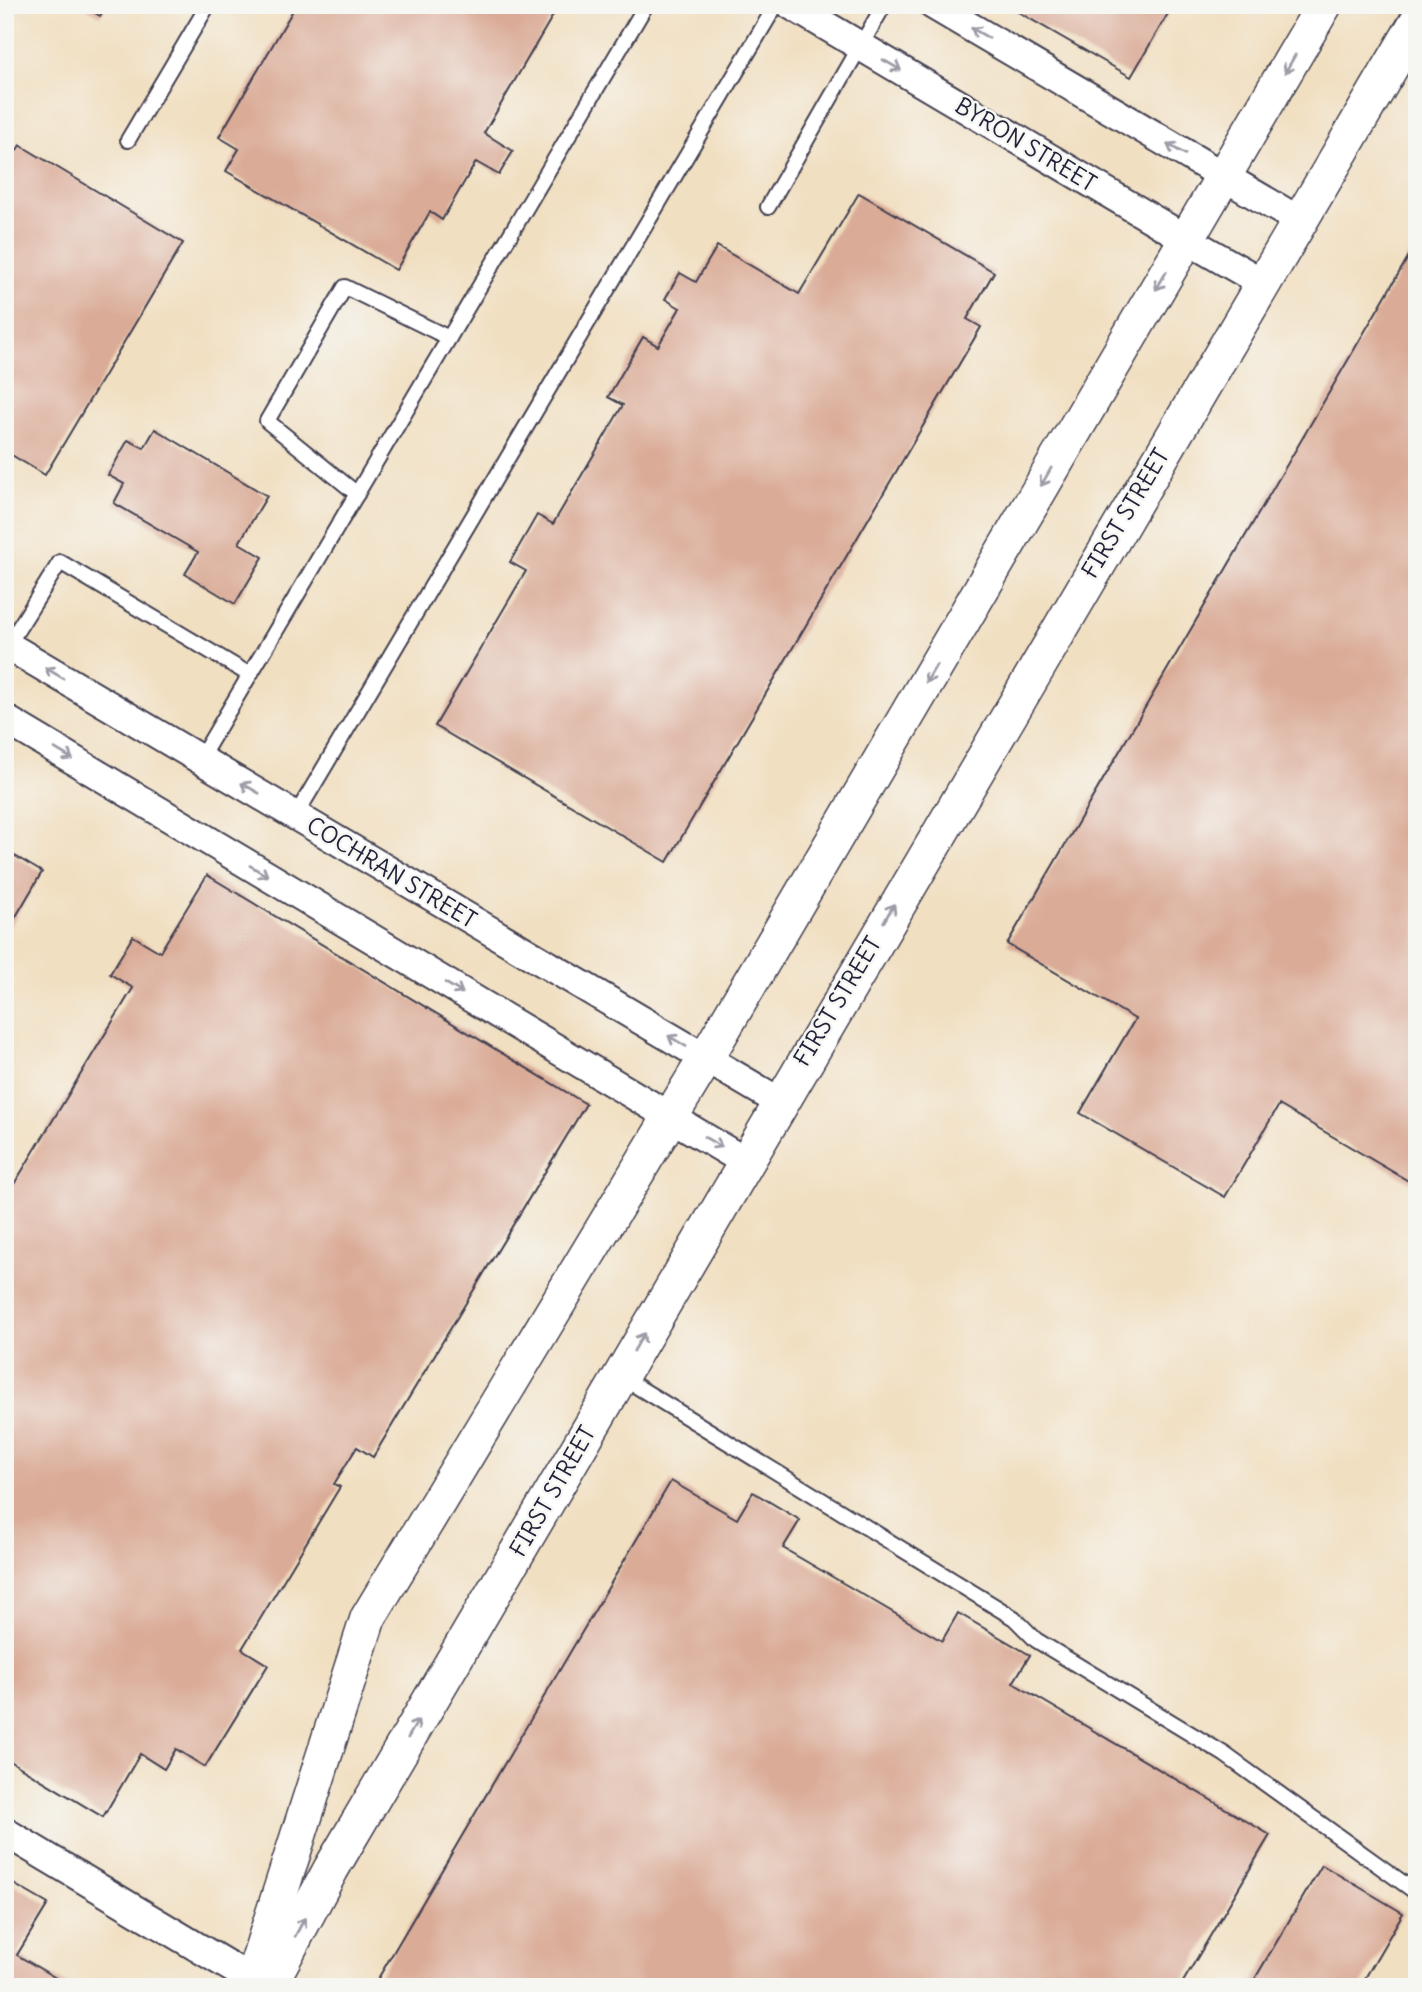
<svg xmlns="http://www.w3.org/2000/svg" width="1422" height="1992" font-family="Delius,sans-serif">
	<rect width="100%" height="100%" fill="#f6f6f2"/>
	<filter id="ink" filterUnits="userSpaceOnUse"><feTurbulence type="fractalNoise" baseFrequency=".0143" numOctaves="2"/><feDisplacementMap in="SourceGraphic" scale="14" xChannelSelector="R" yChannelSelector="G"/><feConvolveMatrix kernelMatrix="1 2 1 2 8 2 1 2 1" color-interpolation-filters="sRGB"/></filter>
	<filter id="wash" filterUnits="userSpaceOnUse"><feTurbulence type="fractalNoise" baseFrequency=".00686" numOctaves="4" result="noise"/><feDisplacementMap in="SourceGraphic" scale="28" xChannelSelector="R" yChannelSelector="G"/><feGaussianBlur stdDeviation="1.57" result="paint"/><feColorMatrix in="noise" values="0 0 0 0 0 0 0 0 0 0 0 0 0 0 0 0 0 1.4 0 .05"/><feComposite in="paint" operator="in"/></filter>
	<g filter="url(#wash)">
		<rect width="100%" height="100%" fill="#f1dfc1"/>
		<g id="blocks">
			<g fill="#daab97">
				<polygon points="82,5 107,5 100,16"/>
				<polygon points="296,5 559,5 484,133 513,151 499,175 476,162 442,220 430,212 396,270 226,171 239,149 219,137"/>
				<polygon points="1006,5 1173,5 1131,77"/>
				<polygon points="20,145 183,243 45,475 5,451 5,170"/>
				<polygon points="859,193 994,272 967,319 981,327 667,862 435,726 526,571 510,562 537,515 553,524 623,405 608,397 643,337 658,346 680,308 665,299 680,273 696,282 717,246 799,294"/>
				<polygon points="1417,242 1417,1186 1279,1105 1225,1197 1080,1113 1135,1019 1007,944"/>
				<polygon points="155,429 267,496 239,543 263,557 235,604 185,574 198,552 114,503 124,484 108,475 128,440 144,448"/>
				<polygon points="5,850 42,872 5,935"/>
				<polygon points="207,875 586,1104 373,1457 357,1447 334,1484 340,1487 242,1649 268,1665 205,1767 176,1749 164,1769 140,1754 103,1817 5,1758 5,1199 133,988 110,974 133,936 160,952"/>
				<polygon points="671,1481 737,1519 753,1492 800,1520 783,1548 942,1641 958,1613 1030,1655 1013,1683 1270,1835 1180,1987 807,1987 801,1983 798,1987 373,1987"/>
				<polygon points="1322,1865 1403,1913 1360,1987 1250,1987"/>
				<polygon points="5,1879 48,1904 17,1955 71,1987 5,1987"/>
			</g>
		</g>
	</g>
	<g filter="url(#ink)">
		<use href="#blocks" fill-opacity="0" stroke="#413e4f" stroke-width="2"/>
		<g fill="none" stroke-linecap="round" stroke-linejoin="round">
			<g stroke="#413e4f" stroke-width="18">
				<g id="service">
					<polyline points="128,140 208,5"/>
					<polyline points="768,207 884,5"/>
					<polyline points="357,494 267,421 345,287 449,338"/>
					<polyline points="8,645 60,562 250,675"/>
					<polyline points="200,759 646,5"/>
					<polyline points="296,815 776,5"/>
					<polyline points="620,1376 1014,1618 1036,1640 1224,1754 1417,1893"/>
				</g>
			</g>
			<g stroke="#413e4f" stroke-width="32">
				<g id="minor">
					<polyline points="791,5 1186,239 1261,282"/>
					<polyline points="933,5 1298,220"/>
					<polyline points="5,644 778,1101"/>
					<polyline points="5,719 744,1161"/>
					<polyline points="5,1832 264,1987"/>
				</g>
			</g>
			<g stroke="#413e4f" stroke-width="38">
				<g id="tertiary">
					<polyline points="250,1987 368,1618 706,1058 1324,5"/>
					<path d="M 268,1987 L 331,1869 C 691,1252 1051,635 1417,22"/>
				</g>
			</g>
			<use href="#service" stroke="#fff" stroke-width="14"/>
			<use href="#minor" stroke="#fff" stroke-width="28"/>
			<use href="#tertiary" stroke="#fff" stroke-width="35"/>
		</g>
		<defs><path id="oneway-shaft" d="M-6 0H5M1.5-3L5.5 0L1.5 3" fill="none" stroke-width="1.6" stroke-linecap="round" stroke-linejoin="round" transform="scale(1.75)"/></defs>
		<g stroke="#9c9ca7">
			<use href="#oneway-shaft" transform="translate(980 33) rotate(-150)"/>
			<use href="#oneway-shaft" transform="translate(1290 64) rotate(120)"/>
			<use href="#oneway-shaft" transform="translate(892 65) rotate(30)"/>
			<use href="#oneway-shaft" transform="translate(1176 149) rotate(-150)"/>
			<use href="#oneway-shaft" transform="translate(1161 281) rotate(120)"/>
			<use href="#oneway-shaft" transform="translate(1046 477) rotate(120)"/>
			<use href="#oneway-shaft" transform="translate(54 673) rotate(-149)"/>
			<use href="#oneway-shaft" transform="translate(931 674) rotate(120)"/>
			<use href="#oneway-shaft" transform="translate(64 754) rotate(31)"/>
			<use href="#oneway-shaft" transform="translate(250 788) rotate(-150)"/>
			<use href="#oneway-shaft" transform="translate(259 871) rotate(31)"/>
			<use href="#oneway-shaft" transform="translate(889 913) rotate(-59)"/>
			<use href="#oneway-shaft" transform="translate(454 988) rotate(31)"/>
			<use href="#oneway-shaft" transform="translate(677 1041) rotate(-149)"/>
			<use href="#oneway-shaft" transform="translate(713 1142) rotate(30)"/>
			<use href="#oneway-shaft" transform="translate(639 1342) rotate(-60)"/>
			<use href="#oneway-shaft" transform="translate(413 1729) rotate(-60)"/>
			<use href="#oneway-shaft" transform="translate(300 1927) rotate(-62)"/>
		</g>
	</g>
	<g text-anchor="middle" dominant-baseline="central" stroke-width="5" stroke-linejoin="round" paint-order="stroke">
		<g font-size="23" fill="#22223b" stroke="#f6f6f2">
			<text transform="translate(1026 144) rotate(31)">BYRON STREET</text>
			<text transform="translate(1125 513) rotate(-59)">FIRST STREET</text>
			<text transform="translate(392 872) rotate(31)">COCHRAN STREET</text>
			<text transform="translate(837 1001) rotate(-59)">FIRST STREET</text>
			<text transform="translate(552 1491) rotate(-60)">FIRST STREET</text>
		</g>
	</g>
	<rect width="1422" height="1992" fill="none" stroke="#f6f6f2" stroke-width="28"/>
</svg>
